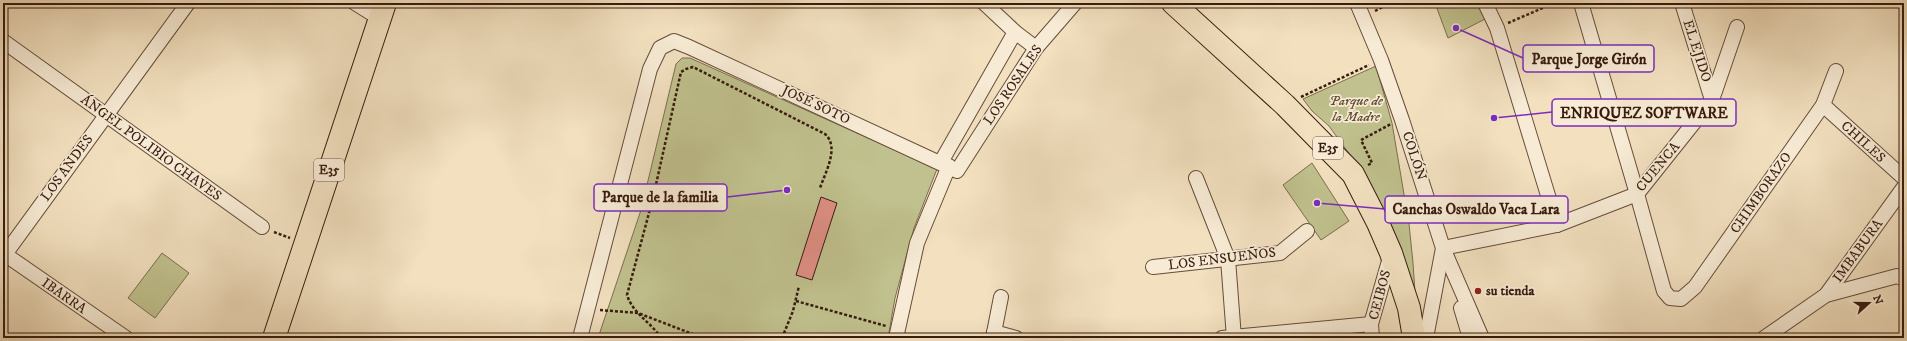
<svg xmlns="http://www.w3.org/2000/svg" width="1907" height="341" font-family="'IM FELL DW Pica',serif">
	<rect width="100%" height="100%" fill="#f2e0bf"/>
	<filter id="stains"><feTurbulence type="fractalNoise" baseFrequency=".005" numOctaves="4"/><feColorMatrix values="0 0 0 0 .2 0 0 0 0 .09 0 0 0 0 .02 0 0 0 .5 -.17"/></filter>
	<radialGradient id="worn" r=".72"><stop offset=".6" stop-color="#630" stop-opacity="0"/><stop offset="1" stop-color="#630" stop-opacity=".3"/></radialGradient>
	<g fill="#c0c18e" stroke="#7c6e4e">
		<polygon points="1435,3 1479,3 1487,18 1448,38"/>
		<polygon points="682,58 690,58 937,169 914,228 895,298 888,338 598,338 641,210 676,64"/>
		<polygon points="1376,66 1392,123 1409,224 1413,263 1415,292 1361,170 1329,126 1312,111 1303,99"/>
		<polygon points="1312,163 1349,221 1321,240 1283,185"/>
		<polygon points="162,253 189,273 155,318 128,298"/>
	</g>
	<polygon fill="#e09086" stroke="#381b0e" points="821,197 837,203 812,280 796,275"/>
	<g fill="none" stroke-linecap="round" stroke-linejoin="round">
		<g stroke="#664c3a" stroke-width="16">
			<g id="street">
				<polyline points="355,3 379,18"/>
				<polyline points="984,3 1015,32 1036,48"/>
				<polyline points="1357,3 1381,60 1402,120 1443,248 1426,338"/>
				<polyline points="1485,3 1497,28 1557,225"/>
				<polyline points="1581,3 1637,194 1664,291 1670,298 1681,299 1695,287 1823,105 1836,71"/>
				<polyline points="1682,3 1712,100"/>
				<polyline points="3,41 262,227"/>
				<polyline points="1823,105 1904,178"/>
				<polyline points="941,162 1015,32"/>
				<polyline points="1196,178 1228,259 1234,338"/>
				<polyline points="1443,248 1557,225 1637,194 1712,100 1737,27"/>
				<polyline points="1443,248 1482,338"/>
				<polyline points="3,253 126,338"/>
				<polyline points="3,257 188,3"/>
				<polyline points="1153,267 1280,253 1307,231"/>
				<polyline points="1826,295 1904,187"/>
				<polyline points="1461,308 1470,338"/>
				<polyline points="994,332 1016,338"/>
				<polyline points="580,338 650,69 660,48 674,41 689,47 957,171 1036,48 1075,3"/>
				<polyline points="896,338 917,243 949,166"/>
				<polyline points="993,338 1001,297"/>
				<polyline points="1222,338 1371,324"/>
				<polyline points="1372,338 1371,324 1391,254"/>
				<polyline points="1764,338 1826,295 1897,276 1904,279"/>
			</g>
		</g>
		<g stroke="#381b0e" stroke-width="24">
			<g id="highway">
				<polyline points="1173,3 1285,105 1353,174 1378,223 1391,253 1409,308 1414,338"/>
				<polyline points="274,338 385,3"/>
			</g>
		</g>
		<g stroke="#381b0e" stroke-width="2.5" stroke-dasharray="3 2" stroke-linecap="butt">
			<polyline points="1375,11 1390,3"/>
			<polyline points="1508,23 1554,3"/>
			<polyline points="1301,97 1369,65"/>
			<polyline points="1368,165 1372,163 1361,140 1391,124"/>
			<polyline points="274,232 290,238"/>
			<polyline points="796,301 886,326"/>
			<polyline points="600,310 638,313 703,338"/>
			<polyline points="632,338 649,338"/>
			<path d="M 661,338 C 651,322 633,314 627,295 L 653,198 L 681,72 L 686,69 L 693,67 L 825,134 C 840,147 825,173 820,188"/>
			<polyline points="782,338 793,311 799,286"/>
		</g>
		<use href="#street" stroke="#f7ebd5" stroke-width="14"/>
		<use href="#highway" stroke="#f2e0bf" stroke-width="22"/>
	</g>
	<circle fill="#8f2418" stroke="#f7ebd5" stroke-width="1.5" cx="1478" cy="291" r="4"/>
	<g text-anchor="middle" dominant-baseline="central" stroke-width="3.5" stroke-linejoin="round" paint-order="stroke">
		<g fill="#f7ebd5" stroke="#71594a" stroke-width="1">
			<rect x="1313" y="137" width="30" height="22" rx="3"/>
			<rect x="314" y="159" width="30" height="22" rx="3"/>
		</g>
		<g font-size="13" font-weight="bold" fill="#381b0e">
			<text x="1328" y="148">E35</text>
			<text x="329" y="170">E35</text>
		</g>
		<g font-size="14" fill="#381b0e" stroke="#f7ebd5">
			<text transform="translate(1697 51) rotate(72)">EL EJIDO</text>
			<text transform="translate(1013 85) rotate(-56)">LOS ROSALES</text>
			<text transform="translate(816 105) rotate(25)">JOSÉ SOTO</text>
			<text transform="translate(1863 142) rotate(42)">CHILES</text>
			<text transform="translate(151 148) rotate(36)">ÁNGEL POLIBIO CHAVES</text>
			<text transform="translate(1414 156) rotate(72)">COLÓN</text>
			<text transform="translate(1658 167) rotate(-50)">CUENCA</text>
			<text transform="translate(67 168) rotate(-54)">LOS ANDES</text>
			<text transform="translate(1761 193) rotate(-55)">CHIMBORAZO</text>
			<text transform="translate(1858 251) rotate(-54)">IMBABURA</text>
			<text transform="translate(1222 259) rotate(-7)">LOS ENSUEÑOS</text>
			<text transform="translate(1380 295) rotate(-75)">CEIBOS</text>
			<text transform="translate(64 296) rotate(35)">IBARRA</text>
		</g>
		<g font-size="14" font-style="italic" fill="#614d34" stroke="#f7ebd5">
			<text x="1356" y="101">Parque de<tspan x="1356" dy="16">la Madre</tspan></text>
		</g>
		<g font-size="14" font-weight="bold" fill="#381b0e" stroke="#f7ebd5" text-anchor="start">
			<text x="1486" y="291">su tienda</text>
		</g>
	</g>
	<path fill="none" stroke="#7b2cbf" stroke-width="1.5" d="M1456 28L1523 58M1494 118L1552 112M787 190L727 197M1317 203L1385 209"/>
	<g fill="#7b2cbf" stroke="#f7ebd5" stroke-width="1.5">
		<circle cx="1456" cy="28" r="4"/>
		<circle cx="1494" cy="118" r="4"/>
		<circle cx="787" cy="190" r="4"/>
		<circle cx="1317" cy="203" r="4"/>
	</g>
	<g fill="#f7ebd5" stroke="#7b2cbf" stroke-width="1.5">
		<rect x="1523" y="45" width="131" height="27" rx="4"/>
		<rect x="1552" y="99" width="184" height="27" rx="4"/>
		<rect x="594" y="184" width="133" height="27" rx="4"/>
		<rect x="1385" y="196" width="183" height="27" rx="4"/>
	</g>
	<g font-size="15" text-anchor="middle" font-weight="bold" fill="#381b0e">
		<text x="1589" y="64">Parque Jorge Girón</text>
		<text x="1644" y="118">ENRIQUEZ SOFTWARE</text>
		<text x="660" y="202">Parque de la familia</text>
		<text x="1476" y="214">Canchas Oswaldo Vaca Lara</text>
	</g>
	<rect width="1907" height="341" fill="none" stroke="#f2e0bf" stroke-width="16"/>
	<rect x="4" y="4" width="1899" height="333" fill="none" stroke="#381b0e" stroke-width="2"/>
	<rect x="8" y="8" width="1891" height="325" fill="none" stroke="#381b0e"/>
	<g transform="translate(1869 303) rotate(69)" stroke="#f7ebd5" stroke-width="3" paint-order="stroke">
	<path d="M0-3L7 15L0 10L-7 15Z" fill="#381b0e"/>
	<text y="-6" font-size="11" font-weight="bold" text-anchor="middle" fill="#381b0e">N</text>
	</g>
	<rect width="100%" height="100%" filter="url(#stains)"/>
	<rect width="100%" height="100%" fill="url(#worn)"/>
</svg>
